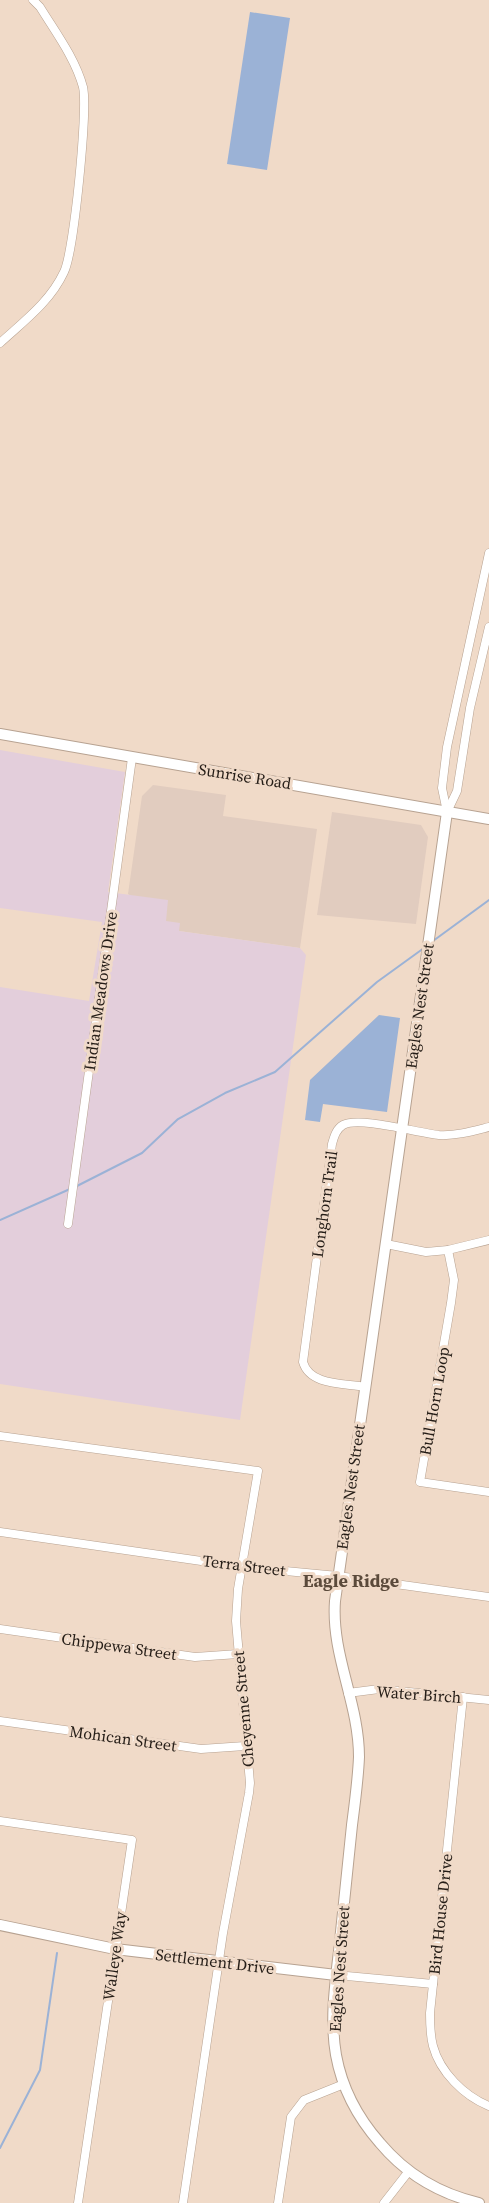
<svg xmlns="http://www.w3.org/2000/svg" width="489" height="2203" font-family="'Source Serif 4',serif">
	<rect width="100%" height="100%" fill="#f0dac8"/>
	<g fill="#e1ccbf">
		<polygon points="153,785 226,795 223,816 317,829 300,948 179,931 128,894 142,796"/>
		<polygon points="332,812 421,825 428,837 416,924 317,915"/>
	</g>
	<polygon fill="#e3cedb" points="0,750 125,772 108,892 168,900 166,921 180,923 179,931 300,948 306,955 240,1420 0,1384 0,987 89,1001 102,922 0,908"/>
	<g fill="#9bb2d6">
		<polygon points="250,12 290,18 267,170 227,164"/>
		<polygon points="379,1015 400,1018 387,1112 323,1104 320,1122 305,1120 310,1080"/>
	</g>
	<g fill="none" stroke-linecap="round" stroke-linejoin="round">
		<g stroke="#9bb2d6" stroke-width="2">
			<polyline points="433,941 489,900"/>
			<polyline points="75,1187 142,1153 178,1119 225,1093 275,1072 377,982 424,948"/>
			<polyline points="0,1220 70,1189"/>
			<polyline points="0,2148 40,2070 57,1953"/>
		</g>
		<g stroke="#b7a291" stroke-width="9">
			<g id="street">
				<path d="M 0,343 C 24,321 50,302 64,272 C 74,252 88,109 83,87 C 75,58 56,33 40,7 L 33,0"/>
				<polyline points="447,812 442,788 447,747 489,553"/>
				<polyline points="447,812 457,791 470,708 489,627"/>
				<polyline points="68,1224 132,758"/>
				<polyline points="386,1244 426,1252 448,1250 489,1240"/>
				<polyline points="448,1250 454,1280 451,1303 420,1482 489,1492"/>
				<path d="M 365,1387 C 344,1383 310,1386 303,1362 L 332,1144 C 334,1137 336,1129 343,1125 C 359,1116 418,1133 439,1135 C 456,1136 473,1131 489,1127"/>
				<polyline points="0,1436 258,1471 238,1589 236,1621 250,1783 249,1793 223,1933 183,2203"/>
				<polyline points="0,1532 243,1567 338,1576 489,1597"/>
				<polyline points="0,1629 195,1657 238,1654"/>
				<polyline points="348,1693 379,1689 489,1700"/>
				<path d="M 463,1697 L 430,2013 C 430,2024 430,2035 433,2046 C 440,2072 464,2096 489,2106"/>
				<polyline points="0,1721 201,1749 245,1746"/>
				<polyline points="0,1821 132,1840 78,2203"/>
				<polyline points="336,1975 433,1984"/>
				<polyline points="278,2203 291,2117 304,2100 344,2084"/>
				<polyline points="384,2203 409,2171"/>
			</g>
		</g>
		<g stroke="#b7a291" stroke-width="12">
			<g id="secondary">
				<polyline points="0,734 489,819"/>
				<path d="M 447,812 L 335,1601 C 331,1655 359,1703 359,1757 C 358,1780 355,1802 352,1825 C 348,1867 343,1909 339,1951 C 335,1985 330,2021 336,2055 C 342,2088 358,2118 380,2143 C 406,2174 440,2194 479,2203"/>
				<polyline points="0,1925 115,1949 336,1975"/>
			</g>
		</g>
		<use href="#street" stroke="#fff" stroke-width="8"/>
		<use href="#secondary" stroke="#fff" stroke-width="10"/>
	</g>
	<g text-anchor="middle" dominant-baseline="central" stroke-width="6" stroke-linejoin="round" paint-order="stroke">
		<g font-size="16" fill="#251d17" stroke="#f0dac8">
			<text transform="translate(245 776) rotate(9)">Sunrise Road</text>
			<text transform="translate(100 991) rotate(-82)">Indian Meadows Drive</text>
			<text transform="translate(419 1006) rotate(-82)">Eagles Nest Street</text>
			<text transform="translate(324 1204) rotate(-82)">Longhorn Trail</text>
			<text transform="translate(434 1401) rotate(-80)">Bull Horn Loop</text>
			<text transform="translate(350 1487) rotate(-82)">Eagles Nest Street</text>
			<text transform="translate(244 1565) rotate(7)">Terra Street</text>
			<text transform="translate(119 1646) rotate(8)">Chippewa Street</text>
			<text transform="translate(419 1694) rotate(4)">Water Birch</text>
			<text transform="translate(243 1709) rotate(-95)">Cheyenne Street</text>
			<text transform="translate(123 1738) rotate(8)">Mohican Street</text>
			<text transform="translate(440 1914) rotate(-84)">Bird House Drive</text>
			<text transform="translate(114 1956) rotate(-82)">Walleye Way</text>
			<text transform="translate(215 1961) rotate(7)">Settlement Drive</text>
			<text transform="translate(339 1969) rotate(-86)">Eagles Nest Street</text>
		</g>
		<g font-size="18" font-weight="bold" fill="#5b4a3b" stroke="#f0dac8">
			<text x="351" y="1580">Eagle Ridge</text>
		</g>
	</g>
</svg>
